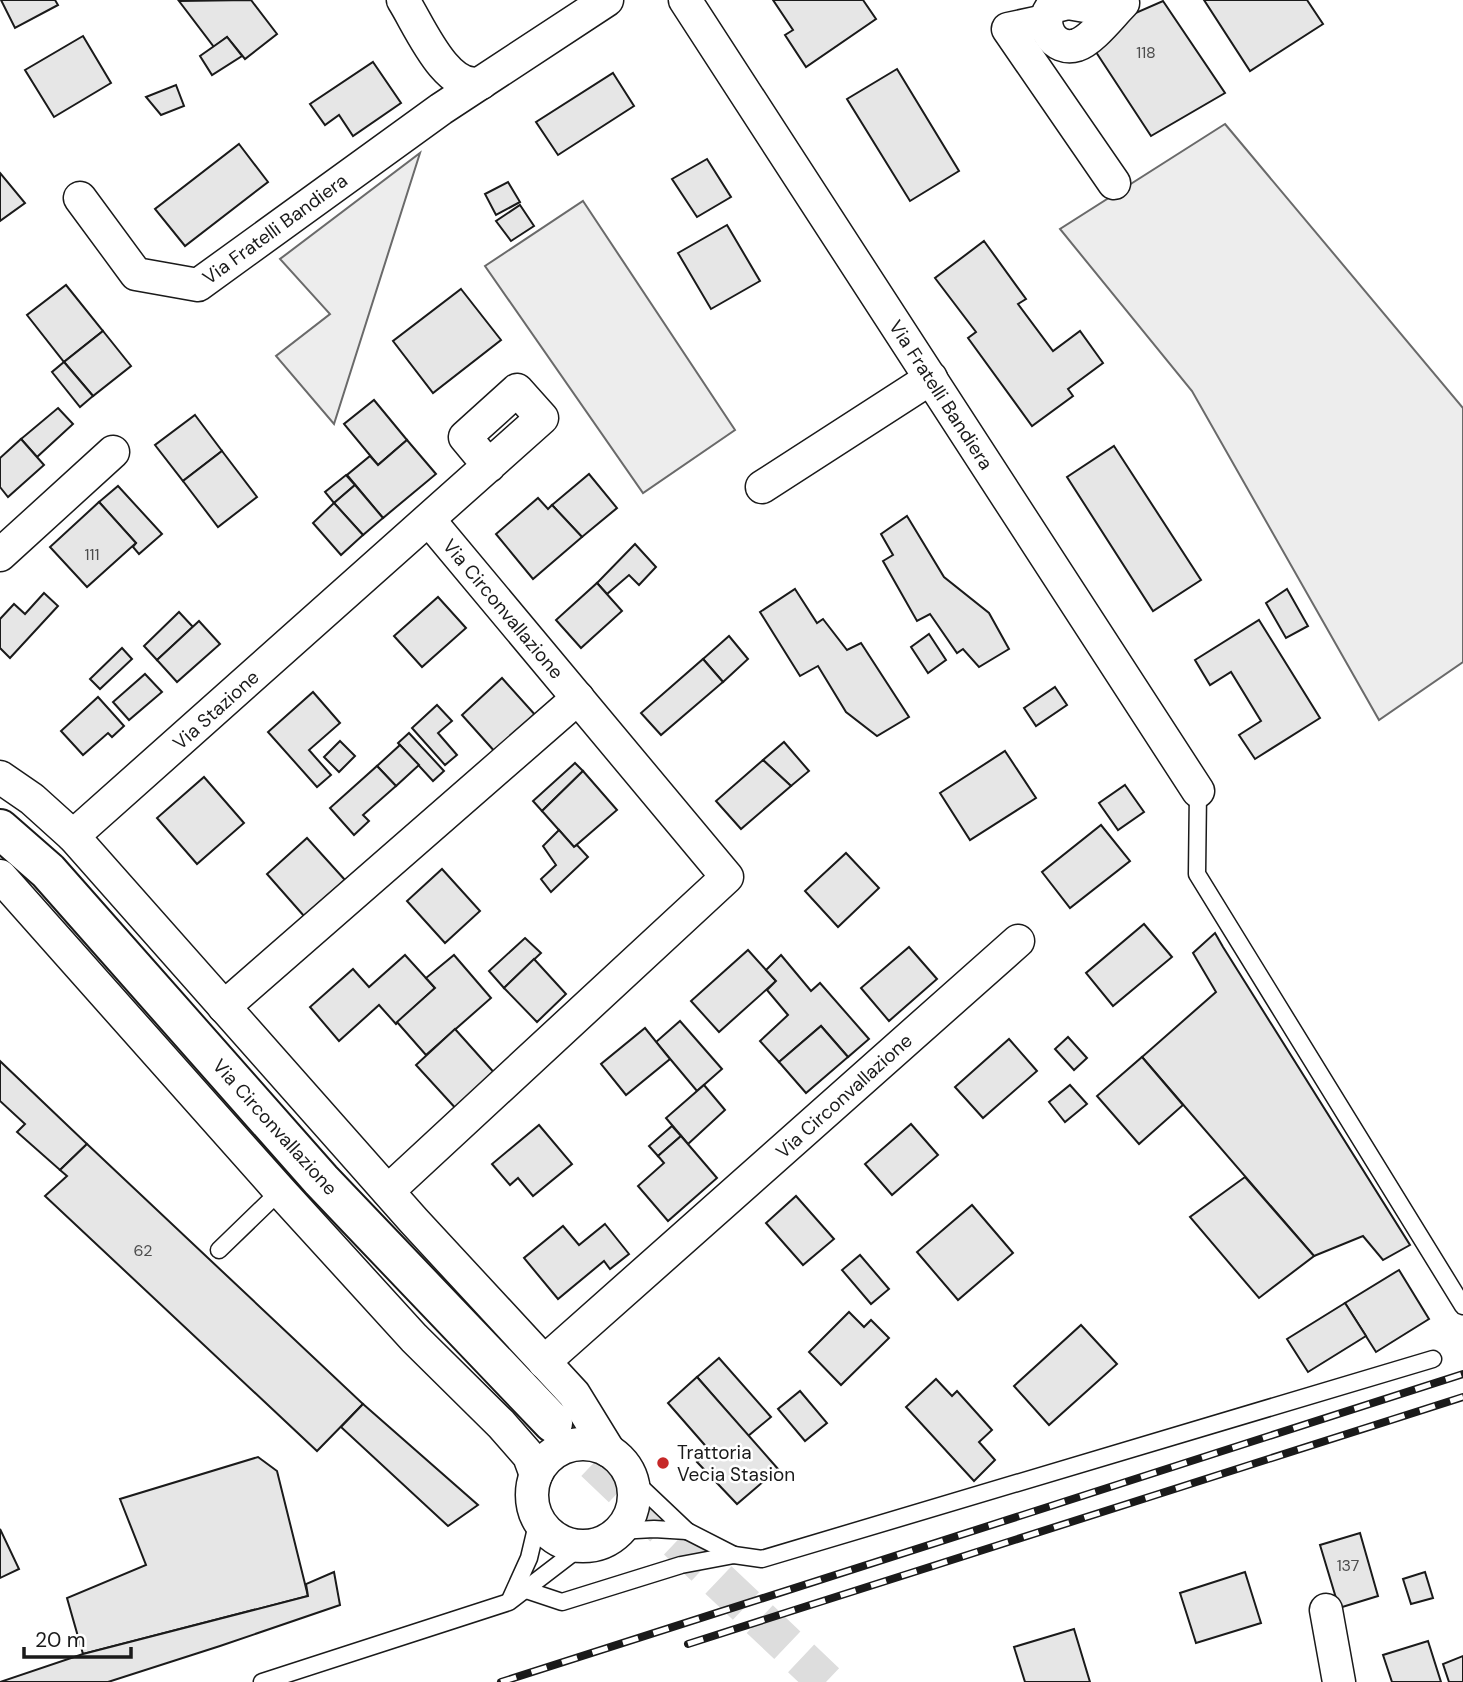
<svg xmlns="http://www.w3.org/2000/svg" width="1463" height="1682" font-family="'DM Sans',sans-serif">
	<rect width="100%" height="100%" fill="#fff"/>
	<g fill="#ededed" stroke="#6a6a6a" stroke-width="2">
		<polygon points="1225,124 1463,408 1463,662 1379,720 1192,391 1060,229"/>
		<polygon points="420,153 334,424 276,356 330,314 280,259"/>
		<polygon points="583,201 735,430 643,493 485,266"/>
	</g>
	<g fill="#e6e6e6" stroke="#1a1a1a" stroke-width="2">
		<polygon points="1,0 55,0 58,5 15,28"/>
		<polygon points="251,0 277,34 245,59 227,37 214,47 179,1"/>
		<polygon points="773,0 863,0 876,19 806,67 785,35 793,30"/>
		<polygon points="1204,0 1307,0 1323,24 1250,71"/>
		<polygon points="1163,1 1225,93 1151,136 1092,46 1124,18"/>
		<polygon points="83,36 111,83 54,117 25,70"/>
		<polygon points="227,37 242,56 212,75 200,56"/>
		<polygon points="373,62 401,103 353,136 339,115 325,125 310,104"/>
		<polygon points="897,69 959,171 910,201 847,99"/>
		<polygon points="613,73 634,106 558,155 536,122"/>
		<polygon points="176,85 184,106 161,115 146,97"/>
		<polygon points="239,144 268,182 185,246 155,209"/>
		<polygon points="707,159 731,197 697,217 672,179"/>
		<polygon points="0,173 25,203 0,221"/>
		<polygon points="508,182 520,202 496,215 485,194"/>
		<polygon points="520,205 534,226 511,241 496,221"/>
		<polygon points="727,225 760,281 711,309 678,253"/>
		<polygon points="984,241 1026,299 1018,304 1053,351 1080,331 1103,363 1068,389 1073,396 1032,426 968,338 976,332 935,278"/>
		<polygon points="66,285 103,331 64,362 27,315"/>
		<polygon points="461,289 501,340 433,393 393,341"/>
		<polygon points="103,331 131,366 93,396 64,362"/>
		<polygon points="64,362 93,396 80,407 52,372"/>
		<polygon points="374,400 407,440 378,465 344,424"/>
		<polygon points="58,408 73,424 37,457 21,439"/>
		<polygon points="195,415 222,451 183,481 155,445"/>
		<polygon points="21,439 44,465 8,497 0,487 0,458"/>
		<polygon points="407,440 436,474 383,518 347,475 370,456 378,465"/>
		<polygon points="1114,446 1201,580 1153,611 1067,477"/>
		<polygon points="222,451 257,497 218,527 183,481"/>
		<polygon points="589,474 617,508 582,537 552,505"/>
		<polygon points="346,475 355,485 334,503 325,492"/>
		<polygon points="355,485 383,518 363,535 334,503"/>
		<polygon points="118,486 162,534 139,554 133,547 136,543 99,502"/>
		<polygon points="538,498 548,509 552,505 582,537 533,579 496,534"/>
		<polygon points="99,502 136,543 87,587 50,547"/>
		<polygon points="334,503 363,535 341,555 313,523"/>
		<polygon points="907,516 944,577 989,613 1009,649 979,667 963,649 957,653 930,614 917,621 883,561 893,555 881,534"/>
		<polygon points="635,544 656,567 639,585 629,575 607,594 597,583"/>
		<polygon points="597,583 622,611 581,648 556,620"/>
		<polygon points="795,589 817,623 823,619 847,650 861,643 909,717 877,736 846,712 818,666 800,676 760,612"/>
		<polygon points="1287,589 1308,626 1286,638 1266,603"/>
		<polygon points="44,593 58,606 10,658 0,648 0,619 14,604 25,614"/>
		<polygon points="438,597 466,628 422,667 394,636"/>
		<polygon points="179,612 193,627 157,660 144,646"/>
		<polygon points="1259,620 1320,718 1255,759 1239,735 1261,721 1231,672 1210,685 1195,660"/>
		<polygon points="199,621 220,644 177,682 157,660"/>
		<polygon points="929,634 946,660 928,673 911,647"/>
		<polygon points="729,636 748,659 723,682 703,659"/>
		<polygon points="122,648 132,659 100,689 90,679"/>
		<polygon points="703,659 723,682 661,735 641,713"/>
		<polygon points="145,674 162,692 129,720 113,702"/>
		<polygon points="502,678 537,717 496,753 462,715"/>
		<polygon points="1055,687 1067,705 1036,726 1024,708"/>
		<polygon points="313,692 340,723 309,750 331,775 317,787 268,732"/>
		<polygon points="98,697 124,726 112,737 108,733 83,755 61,731"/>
		<polygon points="437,705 452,721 438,733 457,755 445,765 412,728"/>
		<polygon points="409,733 444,771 433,781 398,743"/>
		<polygon points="340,741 355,756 339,772 324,757"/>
		<polygon points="784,742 809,771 791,786 763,760"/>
		<polygon points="400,745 419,765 396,786 377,766"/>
		<polygon points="1005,751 1036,798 970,840 940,793"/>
		<polygon points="763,760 791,786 741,829 716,801"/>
		<polygon points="575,763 583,771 542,811 533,801"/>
		<polygon points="377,766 396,786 363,815 369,821 354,835 330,808"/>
		<polygon points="583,771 617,810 574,847 542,811"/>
		<polygon points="204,777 244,823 197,864 157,818"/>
		<polygon points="1125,785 1144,812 1118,830 1099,803"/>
		<polygon points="1101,825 1130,861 1070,908 1042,872"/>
		<polygon points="559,830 574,847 577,845 588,857 551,892 541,879 556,865 543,846"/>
		<polygon points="307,838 345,880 304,916 267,874"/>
		<polygon points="846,853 879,888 838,927 805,891"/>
		<polygon points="442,869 480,911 445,943 407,901"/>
		<polygon points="1144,924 1172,957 1113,1006 1086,973"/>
		<polygon points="1215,933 1223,947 1410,1245 1383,1260 1363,1236 1314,1256 1142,1057 1216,992 1193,953"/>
		<polygon points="525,938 541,953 504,988 489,971"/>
		<polygon points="909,947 937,979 889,1021 861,988"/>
		<polygon points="748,950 776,981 719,1032 691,1001"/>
		<polygon points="405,955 435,988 396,1024 379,1005 339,1041 310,1007 353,969 369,987"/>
		<polygon points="454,955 491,998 426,1055 397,1022 435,988 426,978"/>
		<polygon points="781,955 811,991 820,983 869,1039 848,1057 821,1026 779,1062 760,1041 788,1015 767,990 776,981 766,970"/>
		<polygon points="534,959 566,994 537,1022 504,988"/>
		<polygon points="680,1021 722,1069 697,1091 656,1042"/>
		<polygon points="821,1026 848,1057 806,1093 779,1062"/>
		<polygon points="645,1028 670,1059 626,1095 601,1064"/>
		<polygon points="455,1029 498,1077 459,1112 416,1065"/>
		<polygon points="1068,1037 1087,1058 1074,1070 1055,1049"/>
		<polygon points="1009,1039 1037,1071 983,1118 955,1087"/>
		<polygon points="1142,1057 1183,1105 1139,1144 1097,1096"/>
		<polygon points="0,1061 87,1144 60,1170 17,1132 25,1124 0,1101"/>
		<polygon points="704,1085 725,1110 688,1144 666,1118"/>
		<polygon points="1070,1085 1087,1104 1065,1122 1049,1102"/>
		<polygon points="911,1124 938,1155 892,1195 865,1164"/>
		<polygon points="539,1125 572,1164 533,1196 518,1178 510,1185 492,1164"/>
		<polygon points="672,1126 681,1136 658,1156 649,1146"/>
		<polygon points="681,1136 717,1178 668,1221 638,1186 664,1163 658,1156"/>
		<polygon points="87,1144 363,1404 317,1451 45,1196 67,1176 60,1170"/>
		<polygon points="1245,1177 1314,1256 1259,1298 1190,1217"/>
		<polygon points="796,1196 834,1239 803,1265 766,1223"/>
		<polygon points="972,1205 1013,1253 958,1300 917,1252"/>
		<polygon points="605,1224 629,1254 610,1269 604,1261 558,1299 524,1258 563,1226 579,1245"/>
		<polygon points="860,1255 889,1289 871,1304 842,1270"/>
		<polygon points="1399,1270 1429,1319 1376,1352 1345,1303"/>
		<polygon points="1345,1303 1366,1336 1308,1372 1287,1339"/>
		<polygon points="849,1312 864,1327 871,1320 889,1338 841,1385 809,1352"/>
		<polygon points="1081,1325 1117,1364 1049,1425 1014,1386"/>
		<polygon points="719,1358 771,1417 748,1436 697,1377"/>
		<polygon points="697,1377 778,1469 737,1504 697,1462 710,1451 668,1403"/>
		<polygon points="936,1379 952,1396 957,1391 992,1430 979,1442 995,1460 974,1481 906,1407"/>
		<polygon points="800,1391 827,1423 805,1441 778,1409"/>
		<polygon points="363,1404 478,1505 448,1526 341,1427"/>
		<polygon points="258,1457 277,1471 308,1596 83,1654 67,1598 146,1565 120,1499"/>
		<polygon points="0,1529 19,1569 0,1578"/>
		<polygon points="1360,1533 1378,1596 1339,1608 1320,1545"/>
		<polygon points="334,1572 340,1605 220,1646 108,1682 0,1682 83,1654 308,1596 306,1584"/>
		<polygon points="1245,1572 1261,1623 1196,1643 1180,1593"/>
		<polygon points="1425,1572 1433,1598 1411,1604 1403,1579"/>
		<polygon points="1074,1629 1090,1682 1025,1682 1014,1647"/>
		<polygon points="1428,1641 1441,1682 1392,1682 1383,1655"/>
		<polygon points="1463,1656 1463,1682 1449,1682 1443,1664"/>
	</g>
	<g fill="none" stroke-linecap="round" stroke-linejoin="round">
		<polyline stroke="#ddd" stroke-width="38" stroke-dasharray="38 19" stroke-linecap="butt" points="553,1423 826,1682"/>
		<g stroke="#1a1a1a" stroke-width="19">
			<g id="lane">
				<polyline points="1198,791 1197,874 1463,1306"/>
				<polyline points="219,1250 280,1191"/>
				<polyline points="618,1531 654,1529 687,1531 630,1477"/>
				<polyline points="687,1531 734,1555"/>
				<polyline points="526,1590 562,1602 681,1565 734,1555 762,1559 1433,1359"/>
				<polyline points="510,1600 529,1558 538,1520"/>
				<polyline points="262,1682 509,1602 582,1546"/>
			</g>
		</g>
		<g stroke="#1a1a1a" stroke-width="35">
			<g id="street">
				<path d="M 403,0 C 419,25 446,92 481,83"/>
				<polyline points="685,0 1198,791"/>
				<path d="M 1068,3 L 1091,7 L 1123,3 C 1111,15 1092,40 1077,45 C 1054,52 1037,25 1052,7 Z"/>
				<polyline points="1045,21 1008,29 1114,183"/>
				<polyline points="80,198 136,274 198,285 441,109 607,0"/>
				<polyline points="762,487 931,378"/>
				<polyline points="0,555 113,452"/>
				<polyline points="0,777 32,799 73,836 414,1221 574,1394 609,1451"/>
				<polyline points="73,836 542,418 517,390 465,437 489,466"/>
				<polyline points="0,876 280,1191 414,1338 501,1424 529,1456 536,1475"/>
				<polyline points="224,1007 578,698"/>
				<polyline points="388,1191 727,877 429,520"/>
				<polyline points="544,1362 1018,941"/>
				<circle cx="583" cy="1495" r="51"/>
				<polyline points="1326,1610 1339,1682"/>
			</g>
		</g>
		<g stroke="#1a1a1a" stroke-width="42">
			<polyline id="secondary" points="0,829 48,871 321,1180 553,1423"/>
		</g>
		<use href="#lane" stroke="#fff" stroke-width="16"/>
		<use href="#street" stroke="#fff" stroke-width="32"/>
		<use href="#secondary" stroke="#fff" stroke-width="38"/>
		<g stroke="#1a1a1a" stroke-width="8">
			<g id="rail">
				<polyline points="688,1644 1463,1397"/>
				<polyline points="501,1682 1463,1374"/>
			</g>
		</g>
		<use href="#rail" stroke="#fff" stroke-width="5" stroke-dasharray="16" stroke-linecap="butt"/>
	</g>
	<circle fill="#c62828" stroke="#fff" stroke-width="2.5" cx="663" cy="1463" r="7"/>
	<g text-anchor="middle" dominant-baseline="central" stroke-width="5" stroke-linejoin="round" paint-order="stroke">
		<g font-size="16" fill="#4d4d4d">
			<text x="1146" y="52">118</text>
			<text x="92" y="554">111</text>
			<text x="143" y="1250">62</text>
			<text x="1348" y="1565">137</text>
		</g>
		<g font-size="19" fill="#1a1a1a" stroke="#fff">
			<text transform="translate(275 229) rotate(-36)">Via Fratelli Bandiera</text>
			<text transform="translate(941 395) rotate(57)">Via Fratelli Bandiera</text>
			<text transform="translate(503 609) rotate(50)">Via Circonvallazione</text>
			<text transform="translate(216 710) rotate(-42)">Via Stazione</text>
			<text transform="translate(844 1096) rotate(-42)">Via Circonvallazione</text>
			<text transform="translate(275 1127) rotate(48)">Via Circonvallazione</text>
		</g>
		<g font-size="19" fill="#1a1a1a" stroke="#fff" text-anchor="start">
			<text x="677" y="1452">Trattoria<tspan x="677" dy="22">Vecia Stasion</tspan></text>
		</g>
	</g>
	<path d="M24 1647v10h107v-10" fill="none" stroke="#1a1a1a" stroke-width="3.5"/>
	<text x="35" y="1647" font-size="21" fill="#1a1a1a" stroke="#ffffff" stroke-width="5" paint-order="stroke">20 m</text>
</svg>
